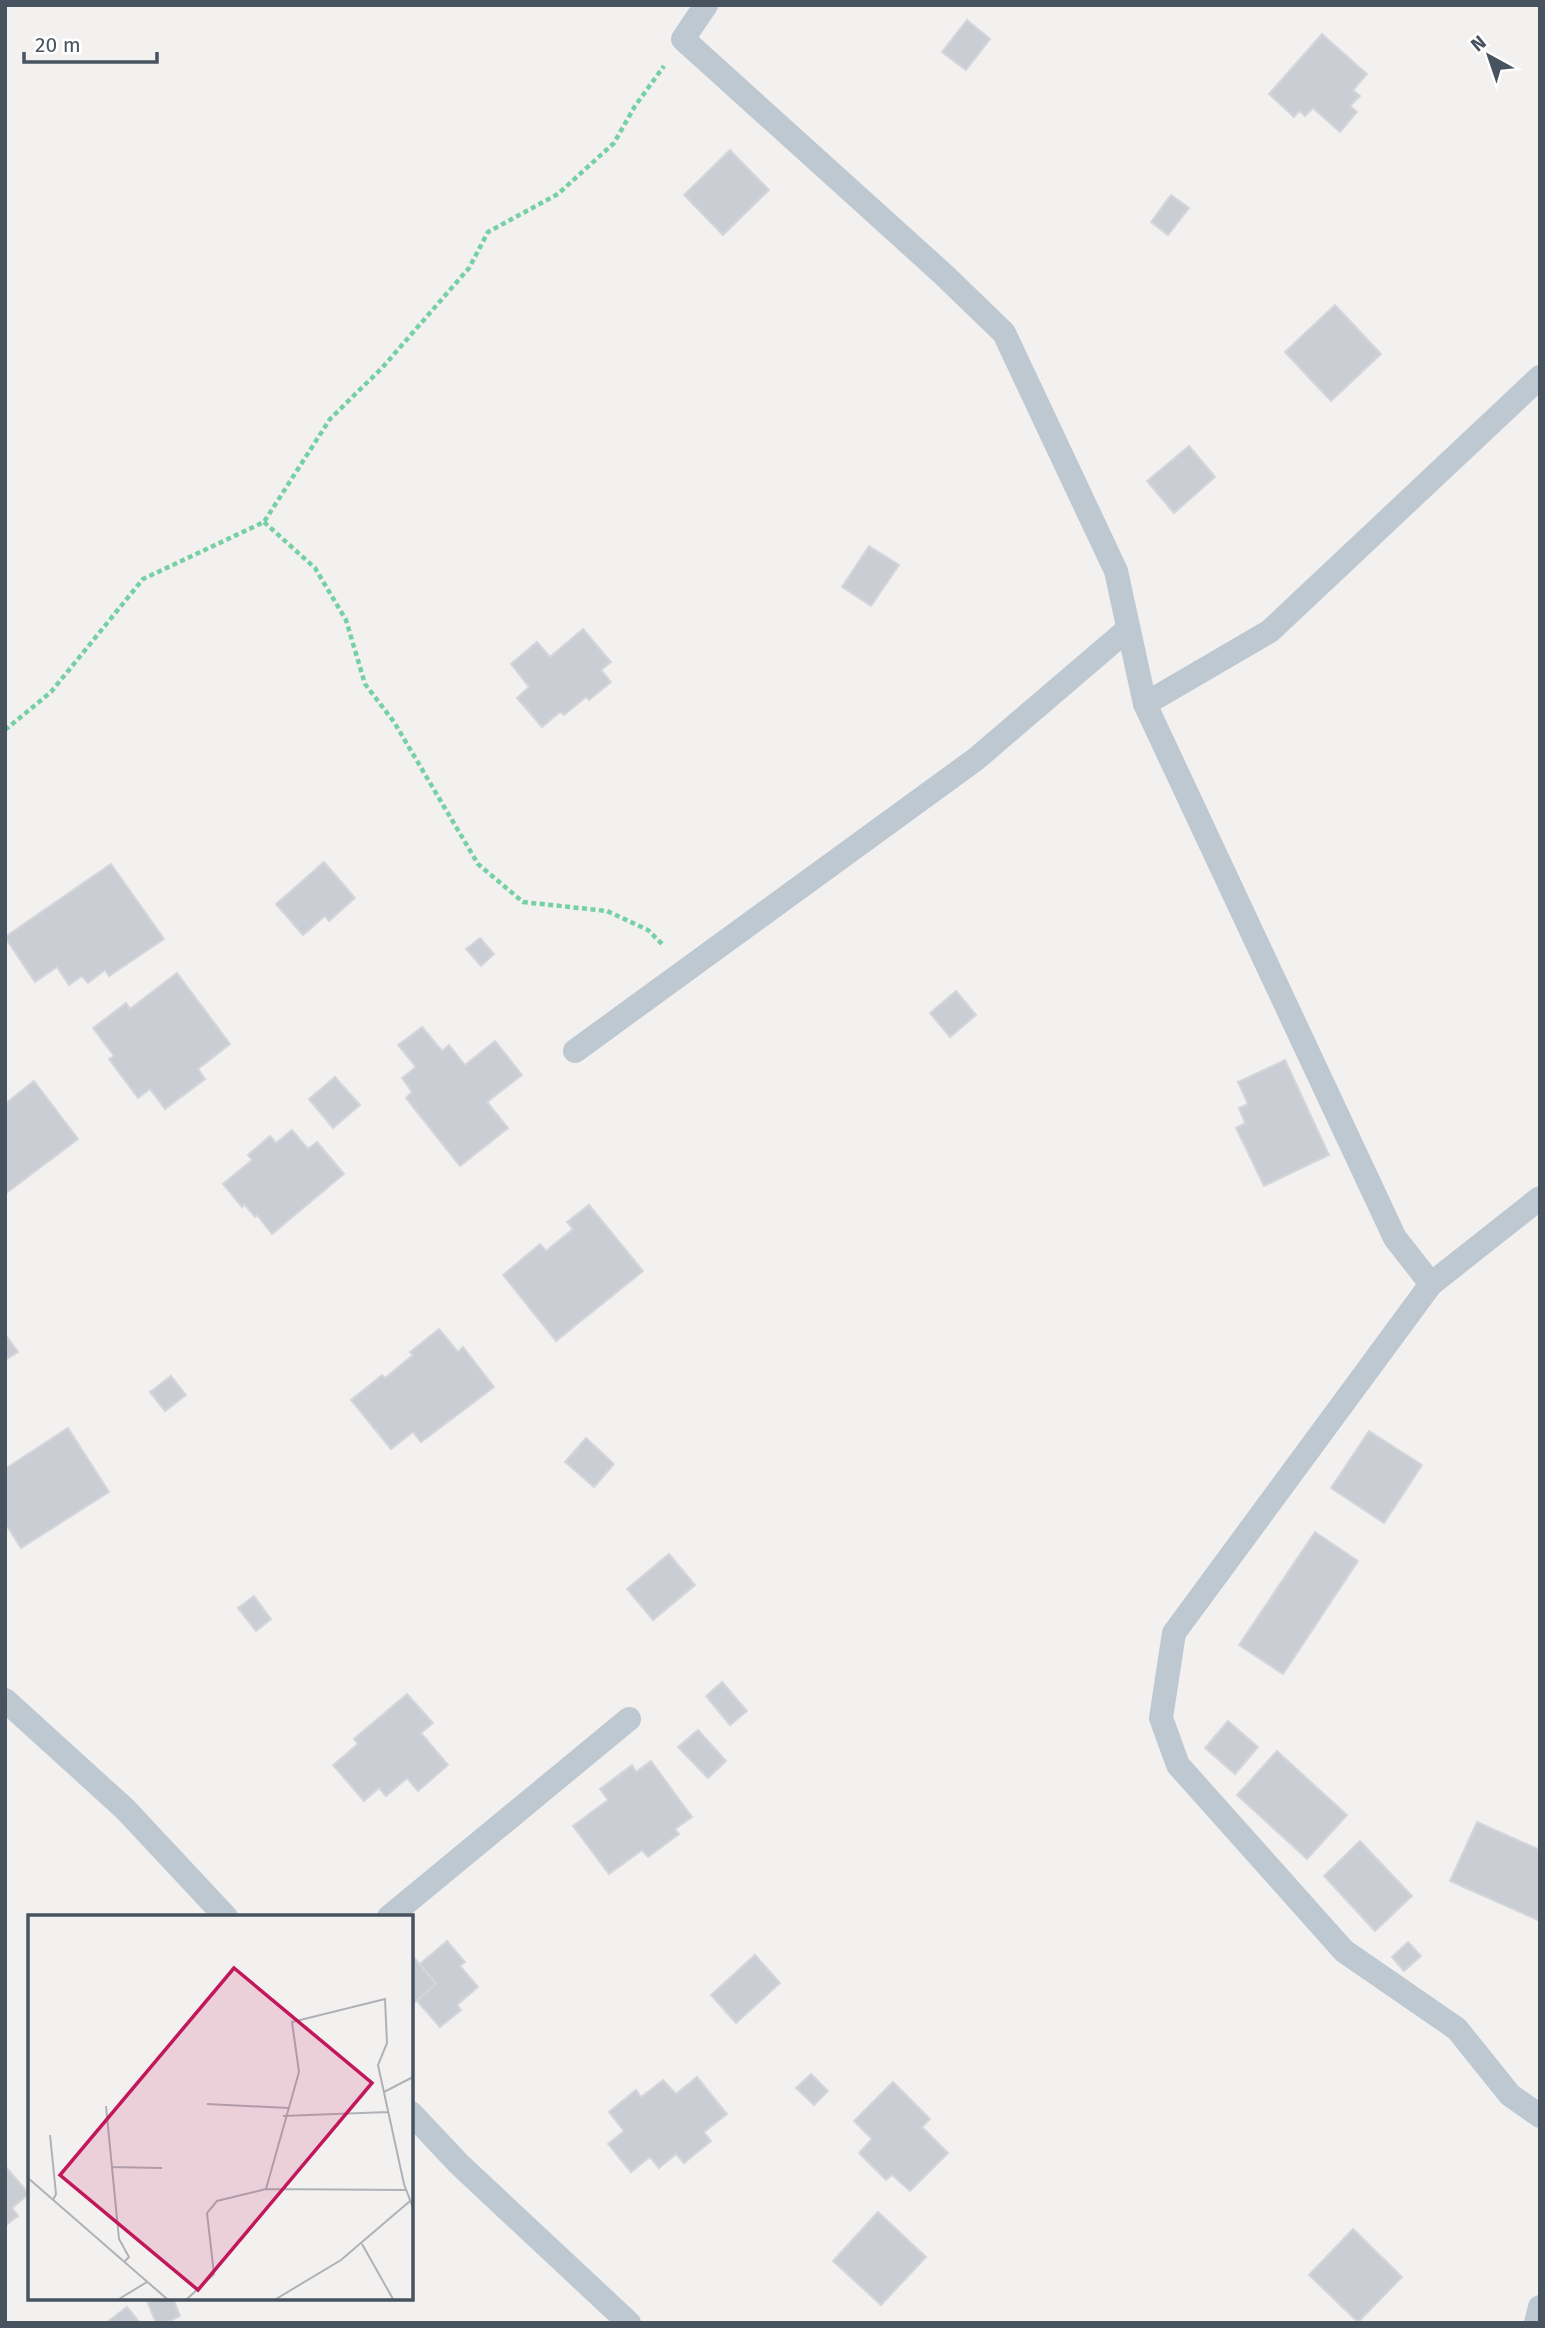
<svg xmlns="http://www.w3.org/2000/svg" width="1545" height="2328" font-family="'Fira Sans',sans-serif">
	<rect width="100%" height="100%" fill="#f3f0f0"/>
	<g fill="#cacdd3" stroke="#d4d6dc" stroke-width="2">
		<polygon points="967,20 990,39 966,70 942,52"/>
		<polygon points="1322,34 1367,74 1353,90 1360,96 1350,106 1357,112 1340,132 1313,108 1305,116 1299,111 1294,117 1269,94"/>
		<polygon points="730,150 769,190 723,235 684,195"/>
		<polygon points="1171,195 1189,208 1168,235 1151,222"/>
		<polygon points="1335,305 1381,354 1331,401 1285,352"/>
		<polygon points="1189,446 1215,477 1174,513 1147,481"/>
		<polygon points="869,546 899,565 871,606 842,587"/>
		<polygon points="583,629 611,662 601,670 611,682 589,700 586,697 564,715 560,712 542,727 517,698 529,687 511,664 537,642 550,657"/>
		<polygon points="324,862 355,898 329,921 325,916 303,935 276,904"/>
		<polygon points="111,864 164,939 109,976 105,970 88,983 82,976 69,985 57,967 35,982 5,937"/>
		<polygon points="480,938 494,954 481,966 466,949"/>
		<polygon points="177,973 230,1044 198,1069 205,1079 165,1109 150,1089 138,1098 109,1059 114,1056 93,1028 126,1003 130,1009"/>
		<polygon points="956,991 976,1015 950,1037 930,1013"/>
		<polygon points="422,1027 442,1051 449,1045 465,1065 495,1041 522,1075 487,1102 508,1128 460,1166 406,1098 412,1092 402,1078 416,1067 398,1045"/>
		<polygon points="1285,1060 1329,1155 1264,1186 1236,1128 1245,1123 1239,1108 1248,1104 1238,1082"/>
		<polygon points="335,1077 360,1105 333,1128 309,1099"/>
		<polygon points="34,1081 78,1139 5,1194 5,1104"/>
		<polygon points="292,1130 308,1149 317,1142 344,1174 272,1234 257,1215 255,1217 244,1204 242,1207 223,1184 252,1160 248,1155 270,1136 276,1143"/>
		<polygon points="589,1205 643,1271 556,1341 503,1275 540,1244 546,1251 573,1229 567,1222"/>
		<polygon points="439,1329 458,1352 463,1347 494,1387 421,1442 413,1432 391,1449 351,1400 382,1375 385,1378 413,1355 410,1352"/>
		<polygon points="5,1334 18,1352 5,1360"/>
		<polygon points="171,1376 186,1395 165,1411 150,1392"/>
		<polygon points="68,1428 109,1492 21,1548 5,1523 5,1469"/>
		<polygon points="1369,1431 1422,1465 1384,1523 1331,1488"/>
		<polygon points="586,1438 614,1464 594,1487 565,1462"/>
		<polygon points="1315,1532 1358,1561 1283,1674 1239,1645"/>
		<polygon points="669,1554 695,1585 653,1620 627,1589"/>
		<polygon points="254,1596 271,1619 256,1631 238,1608"/>
		<polygon points="722,1682 747,1711 730,1725 706,1696"/>
		<polygon points="407,1694 433,1723 421,1733 448,1765 418,1791 407,1778 386,1796 379,1788 364,1801 333,1765 358,1744 354,1739"/>
		<polygon points="1228,1721 1258,1747 1235,1774 1205,1748"/>
		<polygon points="698,1730 726,1761 708,1778 678,1747"/>
		<polygon points="1277,1751 1347,1815 1307,1859 1237,1795"/>
		<polygon points="651,1761 692,1817 675,1829 679,1834 648,1857 642,1850 609,1874 573,1826 608,1800 600,1789 632,1765 636,1772"/>
		<polygon points="1477,1822 1540,1850 1540,1921 1450,1881"/>
		<polygon points="1360,1841 1412,1896 1375,1931 1324,1876"/>
		<polygon points="447,1941 465,1962 460,1966 478,1987 457,2005 461,2010 440,2027 417,2001 436,1984 420,1964"/>
		<polygon points="1408,1942 1421,1956 1404,1971 1392,1957"/>
		<polygon points="411,1954 436,1984 414,2003 411,2000"/>
		<polygon points="755,1955 780,1983 736,2023 711,1995"/>
		<polygon points="811,2074 828,2091 814,2105 796,2088"/>
		<polygon points="697,2077 727,2114 704,2132 711,2141 684,2163 676,2154 659,2168 650,2157 631,2172 608,2144 624,2131 609,2112 636,2090 641,2097 663,2080 676,2094"/>
		<polygon points="893,2082 930,2119 922,2127 948,2153 910,2191 892,2175 886,2180 859,2153 872,2139 854,2121"/>
		<polygon points="5,2166 29,2194 12,2208 18,2216 5,2226"/>
		<polygon points="878,2212 926,2257 881,2305 833,2261"/>
		<polygon points="1353,2229 1402,2277 1358,2322 1309,2275"/>
		<polygon points="146,2298 173,2298 180,2316 166,2323 156,2323"/>
		<polygon points="127,2307 140,2323 106,2323"/>
	</g>
	<g fill="none" stroke-linecap="round" stroke-linejoin="round">
		<g stroke="#75d1a4" stroke-width="4.5" stroke-dasharray="5 3.5" stroke-linecap="butt">
			<polyline points="264,522 315,568 346,620 365,684 394,722 478,864 523,902 607,911 648,930 663,945"/>
			<polyline points="5,730 51,692 143,579 264,522 330,419 382,368 469,268 488,232 558,194 614,143 635,106 664,66"/>
		</g>
		<g stroke="#bec8d0" stroke-width="24">
			<polyline points="706,5 683,39 943,274 1004,333 1116,571 1145,704 1395,1238 1431,1284"/>
			<polyline points="1145,704 1270,631 1540,377"/>
			<polyline points="575,1051 976,759 1128,629"/>
			<polyline points="1540,1198 1431,1284 1174,1633 1161,1718 1178,1765 1344,1951 1457,2029 1510,2095 1540,2116"/>
			<polyline points="5,1700 125,1809 226,1917"/>
			<polyline points="389,1917 629,1719"/>
			<polyline points="411,2113 459,2164 629,2323"/>
			<polyline points="1536,2323 1540,2307"/>
		</g>
	</g>
	<g transform="translate(28 1915)">
		<rect width="385" height="385" fill="#f3f0f0"/>
		<path fill="none" stroke="#aeb2b6" stroke-width="2" d="M 356,177 L 385,162M 179,189 L 260,193M 78,191 L 91,324 L 101,342 L 96,347M 255,201 L 360,197M 22,220 L 28,279 L 25,285M 84,252 L 134,253M 0,263 L 139,384M 238,274 L 271,157 L 264,107 L 357,84 L 359,128 L 350,150 L 376,269 L 385,293M 334,329 L 365,384M 91,384 L 119,367M 159,384 L 186,359 L 179,298 L 189,286 L 238,274 L 378,275M 248,384 L 313,345 L 382,286"/>
		<path fill="#c2185b" fill-opacity="0.15" stroke="#c2185b" stroke-width="3.5" d="M 206,53 L 344,168 L 170,375 L 32,260 Z"/>
		<rect width="385" height="385" fill="none" stroke="#47545f" stroke-width="3.5"/>
	</g>
	<rect width="1545" height="2328" fill="none" stroke="#47545f" stroke-width="14"/>
	<g transform="translate(1489 56) rotate(320)" stroke="#ffffff" stroke-width="5" paint-order="stroke">
	<path d="M0-5L12 26L0 18L-12 26Z" fill="#47545f"/>
	<text y="-10" font-size="19" font-weight="bold" text-anchor="middle" fill="#47545f">N</text>
	</g>
	<path d="M24 52v10h133v-10" fill="none" stroke="#47545f" stroke-width="3.5"/>
	<text x="35" y="52" font-size="21" fill="#47545f" stroke="#ffffff" stroke-width="5" paint-order="stroke">20 m</text>
</svg>
